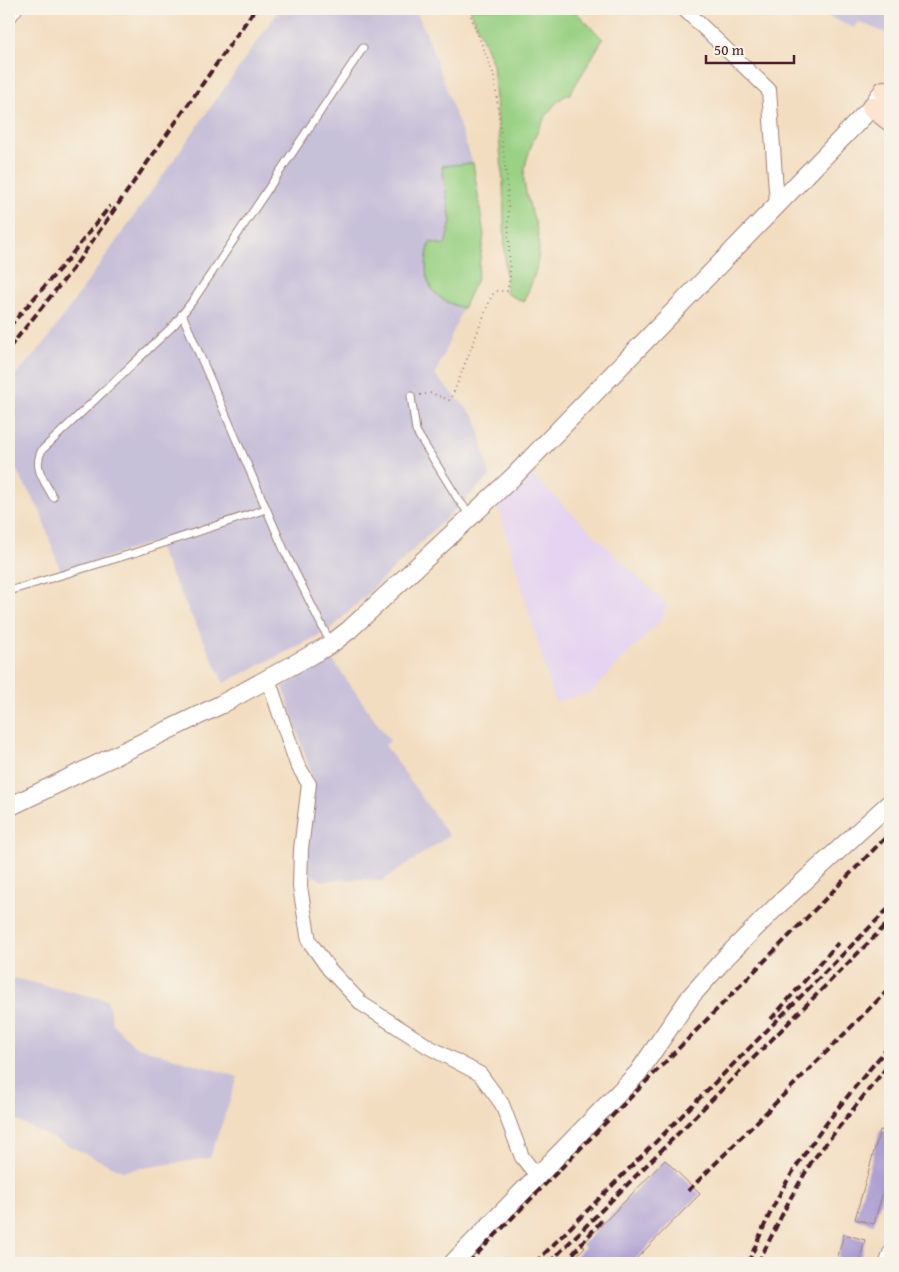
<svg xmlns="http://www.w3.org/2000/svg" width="899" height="1272" font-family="'Gentium Book Plus',serif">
	<rect width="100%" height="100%" fill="#f7f3e8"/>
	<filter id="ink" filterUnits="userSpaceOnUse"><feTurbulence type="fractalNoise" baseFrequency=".02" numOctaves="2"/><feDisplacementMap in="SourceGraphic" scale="10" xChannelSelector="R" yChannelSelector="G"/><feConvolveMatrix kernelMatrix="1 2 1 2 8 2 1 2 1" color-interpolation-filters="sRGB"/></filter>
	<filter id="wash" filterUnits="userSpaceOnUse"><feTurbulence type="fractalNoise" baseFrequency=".0096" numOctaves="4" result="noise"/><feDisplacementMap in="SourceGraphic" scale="20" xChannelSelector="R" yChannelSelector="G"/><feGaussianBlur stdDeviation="1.12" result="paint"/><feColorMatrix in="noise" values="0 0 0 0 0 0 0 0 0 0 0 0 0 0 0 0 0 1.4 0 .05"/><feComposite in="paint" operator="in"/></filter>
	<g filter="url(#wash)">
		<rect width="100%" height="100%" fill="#f3ddc0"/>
		<polygon fill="#e5d3f1" points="530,473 667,605 661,620 590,693 555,702 498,506"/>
		<g fill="#c7c0d9">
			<polygon points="280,9 415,9 427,35 473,163 442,166 451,222 445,245 430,242 456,306 463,308 435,375 476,418 490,476 330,630 224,683 155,541 61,573 40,511 9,458 9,382 43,345"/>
			<polygon points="821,9 890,9 890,35 859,22 854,28 829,17"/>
			<polygon points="332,659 390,741 385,745 449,836 382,881 346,879 323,881 310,874 307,868 313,779 283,687"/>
			<polygon points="9,977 107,1000 113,1024 134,1046 238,1077 210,1158 122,1171 9,1117"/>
		</g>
		<g fill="#9ad184" stroke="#727858">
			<path d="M 470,9 L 573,9 L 603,39 L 570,94 C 547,100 522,158 524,181 C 526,204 540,225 539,248 C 538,269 532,284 523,302 L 506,293 L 503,183 L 493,64 Z"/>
			<path d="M 473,163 L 484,235 L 477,279 L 463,308 C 426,298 421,276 430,242 L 445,245 L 451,222 L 442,166 Z"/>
		</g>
		<g id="blocks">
			<g fill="#ac9ed2">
				<polygon points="880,1130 890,1132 890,1167 874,1224 855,1219"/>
				<polygon points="665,1160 700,1194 632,1263 569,1263 585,1247 582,1245"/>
				<polygon points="844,1234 865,1240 859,1263 836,1263"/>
			</g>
		</g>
	</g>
	<g filter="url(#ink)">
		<use href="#blocks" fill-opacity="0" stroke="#9e7e76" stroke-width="1"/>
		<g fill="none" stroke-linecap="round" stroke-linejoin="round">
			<g stroke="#9e7e76" stroke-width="9">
				<g id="service">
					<polyline points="182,314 285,552 331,644"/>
					<polyline points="411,396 416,431 458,499 471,516"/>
					<path d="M 53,497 C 45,482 32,467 42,450 L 175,324 L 194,299 L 363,48"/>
					<polyline points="9,591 134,553 266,509"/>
				</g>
			</g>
			<g stroke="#9e7e76" stroke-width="16">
				<g id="minor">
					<polyline points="684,9 769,90 777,205"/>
					<polyline points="9,17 15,9"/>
					<polyline points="268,679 297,764 309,784 301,849 300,887 309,941 329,969 362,1004 429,1047 480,1074 502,1104 522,1157 538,1177"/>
					<polyline points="887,1263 890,1253"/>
				</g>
			</g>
			<g stroke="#9e7e76" stroke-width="20">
				<g id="tertiary">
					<polyline points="9,807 220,705 331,644 349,630 514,476 872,107 880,95"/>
					<polyline points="453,1263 638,1073 691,996 725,958 777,906 890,803"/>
				</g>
			</g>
			<g stroke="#9e7e76" stroke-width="22">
				<g id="secondary">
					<polyline points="884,91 890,96"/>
					<polyline points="872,107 890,121"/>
				</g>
			</g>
			<polyline stroke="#9e7e76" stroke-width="2" stroke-dasharray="1 4" stroke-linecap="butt" points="420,395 431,393 449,400 452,397 492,295 497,291 507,291 510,279 507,182 494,76 468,9"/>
			<use href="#service" stroke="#fff" stroke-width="7"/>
			<use href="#minor" stroke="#fff" stroke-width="14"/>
			<use href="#tertiary" stroke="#fff" stroke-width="18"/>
			<use href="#secondary" stroke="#fde4d0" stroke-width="20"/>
			<g stroke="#4a1f2b" stroke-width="4" stroke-dasharray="8 4" stroke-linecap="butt">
				<polyline points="9,327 64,264 110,206"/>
				<polyline points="9,348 72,270 255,9"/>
				<polyline points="771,1019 838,943"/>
				<polyline points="688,1191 890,988"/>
				<polyline points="468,1263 890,833"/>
				<polyline points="535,1263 890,907"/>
				<polyline points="549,1263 890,921"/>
				<polyline points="565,1263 602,1220"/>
				<path d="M 748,1263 C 760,1236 771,1208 786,1183 C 816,1133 853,1089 890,1045"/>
				<polyline points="758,1263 790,1199 812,1161 890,1063"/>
			</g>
		</g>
	</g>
	<rect width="899" height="1272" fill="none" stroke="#f7f3e8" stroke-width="30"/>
	<path d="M706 55v8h88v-8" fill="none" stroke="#4a1f2b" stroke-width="2.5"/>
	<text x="714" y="55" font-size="15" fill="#4a1f2b" stroke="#f7f3e8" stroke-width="4" paint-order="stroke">50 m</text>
</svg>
